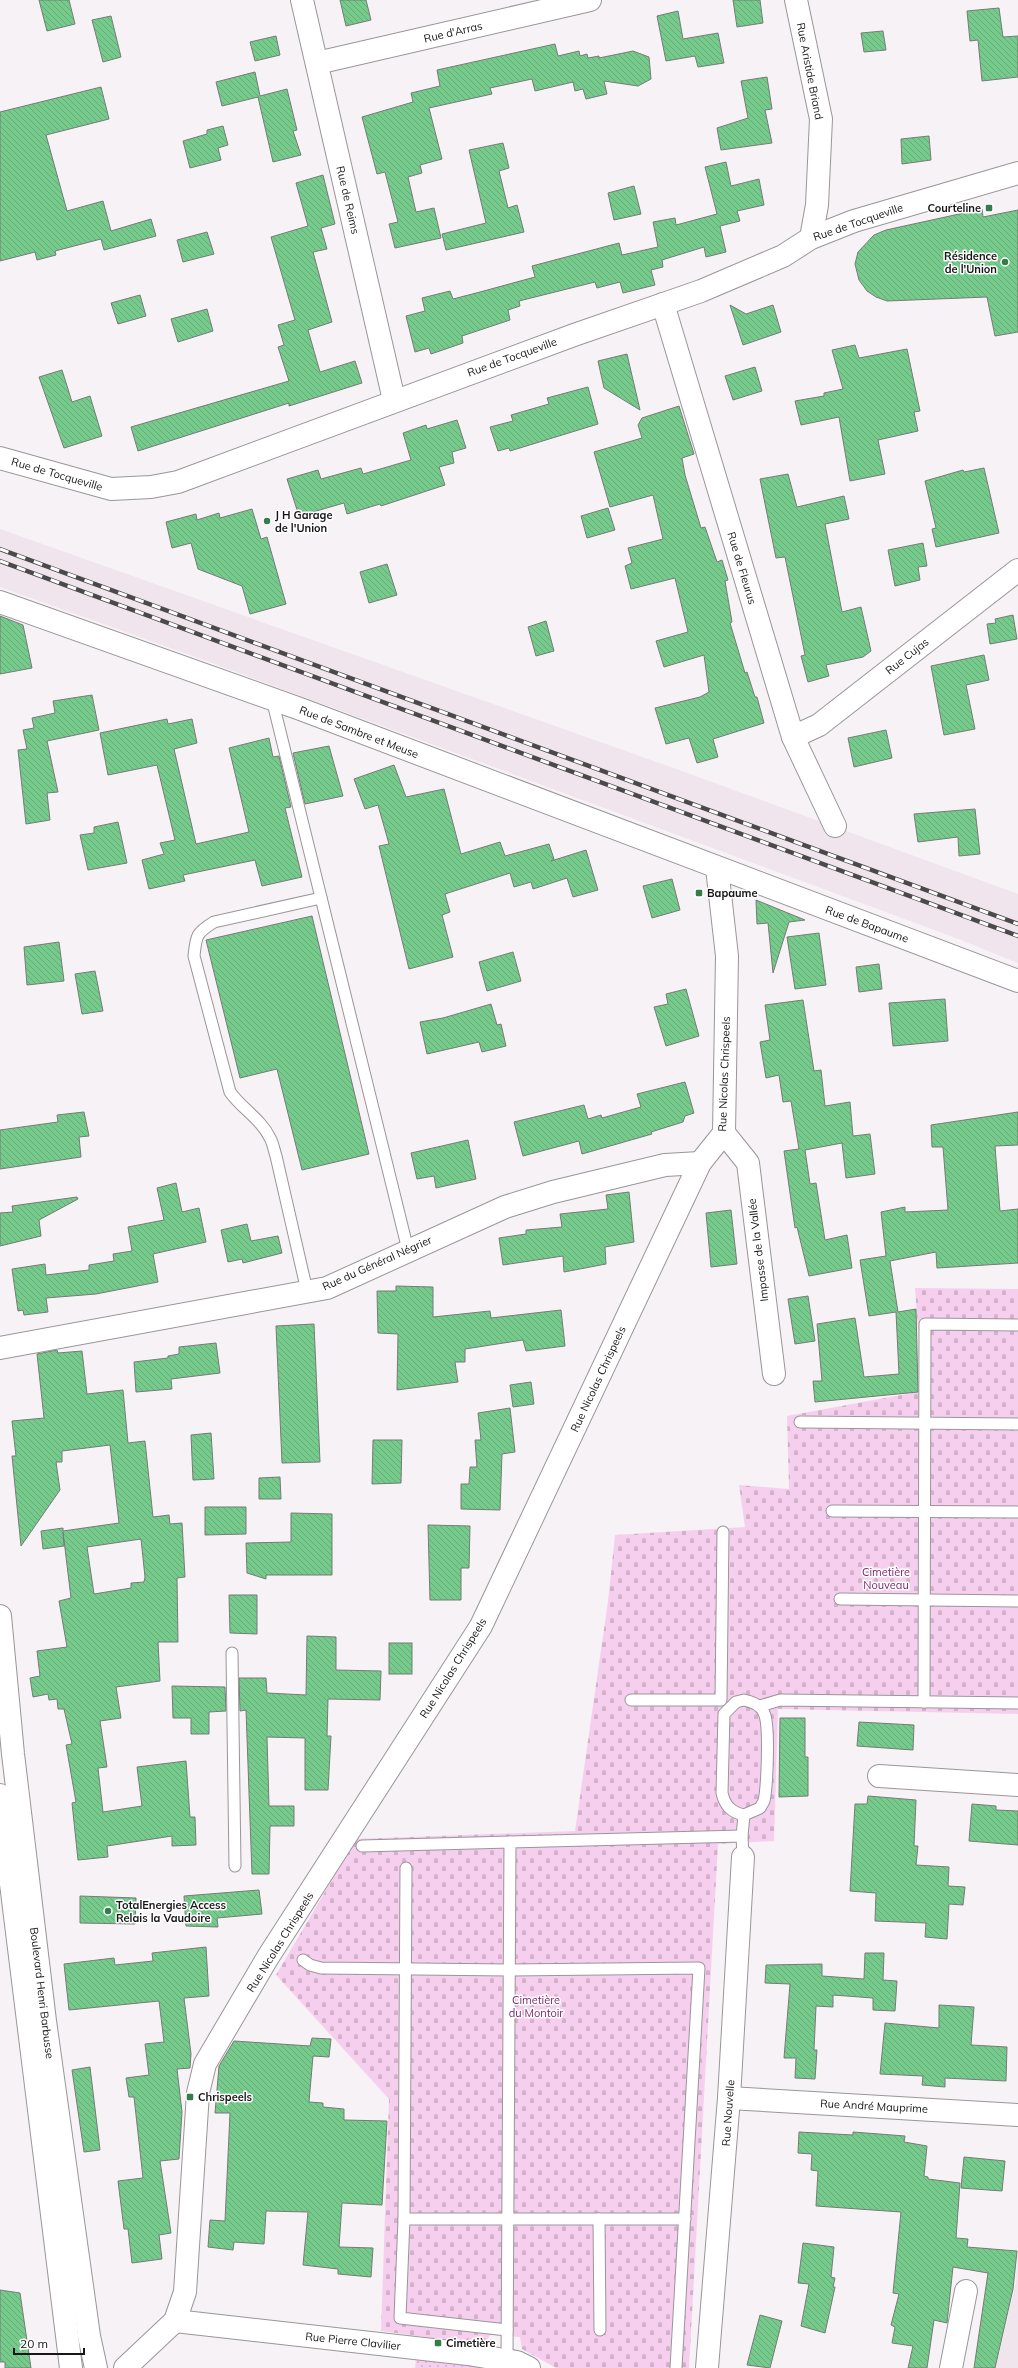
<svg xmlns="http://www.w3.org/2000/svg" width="1018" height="2368" font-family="Mulish,sans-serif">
	<defs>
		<pattern id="green-dots" width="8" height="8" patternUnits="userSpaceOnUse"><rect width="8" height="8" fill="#f7cfee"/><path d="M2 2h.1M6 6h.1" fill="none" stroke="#d3b1cb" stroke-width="1.8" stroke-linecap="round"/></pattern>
		<pattern id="cemetery-stones" width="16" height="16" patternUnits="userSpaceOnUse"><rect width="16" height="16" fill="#f7cfee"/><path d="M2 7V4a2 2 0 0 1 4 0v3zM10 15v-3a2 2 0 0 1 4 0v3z" fill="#d3b1cb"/></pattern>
		<pattern id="building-back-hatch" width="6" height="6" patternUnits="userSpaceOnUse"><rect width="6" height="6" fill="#76ca8c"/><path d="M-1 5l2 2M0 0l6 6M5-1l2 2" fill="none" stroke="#65ad78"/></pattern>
	</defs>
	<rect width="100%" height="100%" fill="#f7f2f6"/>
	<g fill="#f0e4ed">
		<polygon points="0,529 679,770 1018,894 1018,963 956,938 204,660 0,587"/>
		<polygon points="1018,2244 1018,2368 996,2368 1016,2282"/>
	</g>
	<polygon fill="url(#green-dots)" points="417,2348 516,2368 415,2368"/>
	<polygon fill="url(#cemetery-stones)" points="915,1288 1018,1289 1018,1714 778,1709 774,1841 718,1844 689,2368 556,2368 522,2349 520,2337 490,2335 484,2345 381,2331 389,2099 276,1975 356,1839 575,1831 608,1601 615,1535 745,1527 739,1485 789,1489 787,1416 923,1391"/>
	<g fill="url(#building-back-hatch)" stroke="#767b77" fill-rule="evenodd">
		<polygon points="39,0 69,0 75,24 47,31"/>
		<polygon points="340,0 366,0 371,20 346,26"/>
		<polygon points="733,0 760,0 763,23 737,27"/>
		<polygon points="999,8 1003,37 1018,36 1018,77 982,81 978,40 970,41 967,11"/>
		<polygon points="678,11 683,39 718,33 724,63 698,67 695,56 666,61 657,16"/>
		<polygon points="111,16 121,57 103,62 92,20"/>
		<polygon points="883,31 886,50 864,52 861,33"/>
		<polygon points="276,36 280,55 255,61 250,42"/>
		<polygon points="555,44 558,56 579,51 580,56 587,54 588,58 599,56 599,58 633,51 649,57 651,79 638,86 604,81 607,94 586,99 583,89 575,91 573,82 535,91 532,79 490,88 492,94 429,108 442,159 420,165 422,173 408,177 416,212 434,208 441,238 395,248 389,224 398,222 385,172 377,174 362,117 413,102 411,93 440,86 437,70"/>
		<polygon points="255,72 260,96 287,89 297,130 293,131 301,155 273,162 258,97 222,106 216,82"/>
		<polygon points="767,77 772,109 765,110 772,143 721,150 717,128 748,118 741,81"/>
		<polygon points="101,87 109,119 46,135 67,211 103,201 111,231 151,219 156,236 104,250 101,239 55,251 56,255 37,260 35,252 0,261 0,112"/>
		<polygon points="223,126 228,145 218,148 221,160 190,168 183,141 207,134 207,130"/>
		<polygon points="929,136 931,160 902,164 901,139"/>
		<polygon points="503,143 509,168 499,171 508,208 517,205 524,232 446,250 442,234 486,223 469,150"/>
		<polygon points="726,162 731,186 759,179 764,205 737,211 740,221 720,226 726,252 706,257 704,247 662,260 663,267 651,270 655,285 623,293 620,282 597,288 595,282 519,301 520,306 508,310 510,320 462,336 463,343 431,354 429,348 415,352 406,316 425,311 422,298 450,291 453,299 480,292 535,277 532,266 619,243 622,255 658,247 653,222 675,218 676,225 717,214 705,167"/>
		<polygon points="323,175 335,224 321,228 327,249 313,252 332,322 308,330 320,372 355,361 362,383 289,406 289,403 138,451 131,427 289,381 278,347 284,345 278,325 295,320 271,237 308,226 296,183"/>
		<polygon points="634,186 641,214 614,220 608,193"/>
		<polygon points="982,209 983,217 1018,210 1018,332 995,336 987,297 887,301 876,297 867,291 859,280 855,264 858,252 874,235 886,230"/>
		<polygon points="207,232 214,254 183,262 177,240"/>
		<polygon points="140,295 146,316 118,324 111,303"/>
		<polygon points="730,305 746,314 773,305 781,332 743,345"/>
		<polygon points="207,309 213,331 178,342 171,319"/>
		<polygon points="855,345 859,358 907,349 920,411 914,412 918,431 878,440 885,474 850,481 839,417 801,425 795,401 824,396 824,393 843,389 832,350"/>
		<polygon points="627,354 640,410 604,388 598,361"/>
		<polygon points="755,367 762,391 733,400 725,376"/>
		<polygon points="62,370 72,402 90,396 102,436 64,448 39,377"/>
		<polygon points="588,387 598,424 510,451 509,448 498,451 490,427 513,421 511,415 549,404 547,398"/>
		<polygon points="679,406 694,454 682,458 685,475 701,528 705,527 717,562 722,560 728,580 725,581 732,622 730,623 745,673 747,672 755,697 757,697 764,723 713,739 718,757 697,763 689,738 666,744 655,708 700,697 709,692 704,655 664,667 656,641 688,632 675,578 631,589 625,566 632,563 628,548 663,539 653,495 610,507 594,452 642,438 638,425 642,418"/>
		<polygon points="457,420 466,448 452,452 454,463 439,467 445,485 381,506 380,504 347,514 344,503 299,516 287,479 318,470 321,479 361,468 363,474 411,460 403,433 426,425 427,429"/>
		<polygon points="984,468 999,533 936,547 932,529 936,528 925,481 963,470 964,472"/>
		<polygon points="788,474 797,507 844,496 849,519 825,524 842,612 861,607 871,651 863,657 826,665 829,676 808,682 801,656 805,655 785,557 776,558 760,479"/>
		<polygon points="608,508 615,530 587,538 581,516"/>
		<polygon points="252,509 261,539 267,537 286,604 250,614 242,586 198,569 191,543 172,548 166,522 196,514 197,520 219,513 220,518"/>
		<polygon points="923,543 927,566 918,567 920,580 895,586 888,550"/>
		<polygon points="387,564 397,595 369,603 360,572"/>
		<polygon points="1013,615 1017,639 990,644 987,624 996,623 995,619"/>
		<polygon points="0,616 23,625 32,668 0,674"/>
		<polygon points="546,621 554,651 536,656 528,627"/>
		<polygon points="984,655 989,680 966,685 975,729 944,735 931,666"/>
		<polygon points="92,695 99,730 47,741 58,792 47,793 50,820 26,824 18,750 27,749 23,730 34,728 32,718 55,713 53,701"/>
		<polygon points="167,719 168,724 192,719 197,743 174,749 196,844 249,832 229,748 269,738 273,757 279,756 291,807 285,808 302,877 262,886 255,860 183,875 185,881 149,889 142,860 164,854 160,843 175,840 157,765 108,775 100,733"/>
		<polygon points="886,730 892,758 854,767 848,738"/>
		<polygon points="329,746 343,796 305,804 293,753"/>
		<polygon points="394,765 406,797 444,789 461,854 500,842 505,856 549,844 554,859 551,861 586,850 598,890 573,897 567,878 533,889 531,882 514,887 510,873 445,894 450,912 442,915 453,957 409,969 379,846 389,844 378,805 365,809 354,779"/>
		<polygon points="975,809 980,854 959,856 958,837 918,842 914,814"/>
		<polygon points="118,822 127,863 88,870 80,835 94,833 94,827"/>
		<polygon points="672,879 680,910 652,918 643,886"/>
		<polygon points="756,900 805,920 789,922 773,973 768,923 757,924"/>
		<polygon points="312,916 369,1154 302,1170 277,1069 240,1078 206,940"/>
		<polygon points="819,933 826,985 795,989 787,937"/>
		<polygon points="59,942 64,981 27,985 24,947"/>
		<polygon points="513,952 521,981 487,991 479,962"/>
		<polygon points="879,964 882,989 859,992 856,967"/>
		<polygon points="95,971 103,1011 82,1014 75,974"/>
		<polygon points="686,989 699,1036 666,1046 654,1007 668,1004 666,994"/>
		<polygon points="945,999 948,1041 893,1046 889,1003"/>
		<polygon points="803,1000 814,1071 821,1070 825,1106 850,1102 853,1136 870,1134 875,1174 846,1178 842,1143 805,1150 810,1184 816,1183 825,1240 847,1235 852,1268 809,1276 797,1227 795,1228 784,1151 799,1149 791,1101 783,1102 779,1075 766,1078 760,1042 770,1040 765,1005"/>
		<polygon points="491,1004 497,1025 501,1024 506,1046 482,1052 479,1042 427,1054 420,1022 443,1018"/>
		<polygon points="685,1082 694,1113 685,1116 683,1122 651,1132 652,1134 582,1154 579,1141 523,1156 514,1122 584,1105 588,1119 601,1115 602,1118 641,1107 637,1094"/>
		<polygon points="84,1112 89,1136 79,1137 81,1157 0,1169 0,1130 58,1122 57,1115"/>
		<polygon points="1018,1112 1018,1145 995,1146 1000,1211 1018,1209 1018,1263 937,1268 936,1252 890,1261 898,1312 916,1309 918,1392 815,1402 813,1381 822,1381 817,1324 855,1318 864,1377 899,1374 896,1312 869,1316 860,1260 886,1256 881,1212 905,1207 905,1212 948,1210 943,1147 932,1147 931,1125"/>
		<polygon points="468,1140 476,1179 436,1188 434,1176 417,1179 411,1153"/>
		<polygon points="176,1183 182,1212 199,1208 206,1242 153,1254 158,1282 96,1294 46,1298 48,1312 24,1315 23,1310 18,1311 12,1269 45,1264 46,1275 89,1270 89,1265 114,1261 113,1254 132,1251 128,1227 164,1220 157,1188"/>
		<polygon points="629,1192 634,1242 605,1247 606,1264 564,1272 563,1256 503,1265 499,1238 526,1234 526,1230 562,1227 560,1214 608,1209 606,1195"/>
		<polygon points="77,1197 78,1199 39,1220 41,1236 0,1246 0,1213 13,1212 12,1206"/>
		<polygon points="731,1210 737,1264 711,1267 706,1213"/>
		<polygon points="247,1224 251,1241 278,1236 282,1253 243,1263 242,1259 228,1262 221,1230"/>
		<polygon points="396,1286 433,1287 433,1317 490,1311 491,1318 561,1310 565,1346 526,1351 523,1340 465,1349 465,1362 455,1362 458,1382 397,1390 398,1334 378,1333 377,1291 396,1291"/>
		<polygon points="808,1296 815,1341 795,1344 788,1299"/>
		<polygon points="314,1324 320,1462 282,1463 276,1326"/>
		<polygon points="216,1343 220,1373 171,1379 172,1389 136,1392 134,1362 168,1358 168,1356 179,1354 179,1347"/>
		<path d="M 57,1350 L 58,1353 L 82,1351 L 87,1394 L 123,1390 L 128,1443 L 145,1441 L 153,1517 L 169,1515 L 170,1524 L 182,1523 L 185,1577 L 177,1578 L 178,1642 L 158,1642 L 160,1681 L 116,1687 L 121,1718 L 100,1721 L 107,1767 L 98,1768 L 103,1812 L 142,1806 L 137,1767 L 186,1761 L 190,1817 L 195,1817 L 196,1845 L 172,1846 L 172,1836 L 107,1846 L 108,1857 L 78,1860 L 72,1803 L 76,1802 L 66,1745 L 72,1744 L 64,1709 L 58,1709 L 57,1699 L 49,1700 L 48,1694 L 33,1697 L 30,1678 L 40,1676 L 37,1651 L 67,1647 L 59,1601 L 71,1598 L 63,1532 L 64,1546 L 43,1549 L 41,1531 L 63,1528 L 63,1531 L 119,1523 L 110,1445 L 62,1451 L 62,1462 L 56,1462 L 60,1490 L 21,1546 L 12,1456 L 16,1456 L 12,1421 L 44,1418 L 37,1354 ZM 141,1539 L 145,1577 L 144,1582 L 131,1583 L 131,1588 L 94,1594 L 87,1547 Z"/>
		<polygon points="531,1382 534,1404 513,1407 510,1385"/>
		<polygon points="510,1408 515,1452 502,1454 500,1510 461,1509 461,1484 469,1484 470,1467 477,1467 475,1440 481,1440 478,1413"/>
		<polygon points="211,1433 214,1479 193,1480 191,1435"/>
		<polygon points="373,1440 402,1440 401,1483 372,1484"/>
		<polygon points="280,1477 281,1499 259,1499 259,1478"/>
		<polygon points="205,1507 246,1507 246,1534 205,1535"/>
		<polygon points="291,1513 332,1514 332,1575 266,1575 266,1579 247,1573 246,1543 291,1542"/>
		<polygon points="428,1525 470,1526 469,1568 461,1568 461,1600 430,1600"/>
		<polygon points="229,1595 257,1595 257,1634 230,1633"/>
		<polygon points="307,1636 336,1637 336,1670 381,1671 380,1700 328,1699 327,1736 331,1736 328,1790 305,1790 305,1738 267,1737 269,1806 294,1806 294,1826 270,1826 269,1874 252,1874 246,1710 240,1711 239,1678 266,1678 267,1693 306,1695"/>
		<rect x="389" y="1643" width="23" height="31"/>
		<polygon points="172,1686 225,1687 226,1711 209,1712 209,1734 191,1734 191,1718 173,1718"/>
		<polygon points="780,1718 805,1718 805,1757 808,1757 808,1796 779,1797"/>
		<polygon points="859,1722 914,1725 913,1750 857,1746"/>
		<polygon points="868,1796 916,1800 914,1846 918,1846 916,1865 949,1867 948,1886 965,1887 963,1905 949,1904 947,1939 925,1937 926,1923 875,1921 876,1893 850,1891 855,1804 867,1804"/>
		<polygon points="972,1804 996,1806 996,1810 1018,1811 1018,1845 969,1841"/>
		<polygon points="259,1890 262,1914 217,1918 218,1927 186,1926 184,1896"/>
		<polygon points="80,1896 136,1898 135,1924 80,1923"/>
		<polygon points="206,1947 209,1996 184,1998 191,2054 190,2068 177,2069 182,2112 179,2159 160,2161 171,2233 159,2235 162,2259 132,2263 128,2229 124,2229 118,2181 143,2178 134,2097 129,2097 126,2078 149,2075 145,2044 164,2042 159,2001 69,2010 64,1964 114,1958 115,1965 153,1961 152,1953"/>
		<polygon points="865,1953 884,1953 883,1980 897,1981 895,2011 873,2010 873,1998 833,1995 833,2007 816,2006 814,2050 817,2050 815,2079 795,2078 796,2058 784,2058 790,1984 765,1983 766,1965 822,1964 822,1976 864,1979"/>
		<polygon points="939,2005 974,2007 971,2045 1007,2047 1006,2081 945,2078 945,2087 922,2085 923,2076 880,2074 885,2023 939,2028"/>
		<polygon points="312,2038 331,2039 329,2057 313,2056 309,2102 323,2103 323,2107 344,2109 344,2120 387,2121 382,2205 342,2203 339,2247 373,2248 371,2277 338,2274 338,2269 303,2265 308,2212 266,2211 264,2244 234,2242 233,2250 208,2247 210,2220 225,2221 230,2113 215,2113 219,2066 234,2041 310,2046"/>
		<polygon points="90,2067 100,2150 84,2152 72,2070"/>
		<polygon points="799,2132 853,2135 853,2132 905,2136 904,2142 927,2146 924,2176 928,2177 928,2179 960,2183 956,2238 968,2239 967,2247 1017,2251 1013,2289 995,2368 974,2368 988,2273 953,2267 947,2323 934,2320 927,2368 908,2368 913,2346 892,2343 895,2327 891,2325 899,2294 893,2293 901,2212 816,2206 818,2171 811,2170 812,2154 798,2153"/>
		<polygon points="964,2157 1005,2161 1002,2191 961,2188"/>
		<polygon points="803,2243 834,2247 831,2277 835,2278 833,2287 835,2287 825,2333 801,2326 809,2284 798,2283"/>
		<polygon points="0,2290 20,2293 31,2368 5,2368 5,2362 0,2362"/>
		<polygon points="760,2315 782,2321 770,2368 747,2365"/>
	</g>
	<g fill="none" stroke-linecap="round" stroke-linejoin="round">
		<g stroke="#9a9599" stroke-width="13">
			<g id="lane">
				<polyline points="272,699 408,1250"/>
				<path d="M 307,1291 L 276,1156 C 274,1150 273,1143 270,1138 C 261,1119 242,1109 230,1092 L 194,956 C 196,936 196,933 214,922 L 321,898"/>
				<polyline points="800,1422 1018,1424"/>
				<polyline points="832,1511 1018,1512"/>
				<polyline points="840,1599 1018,1601"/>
				<polyline points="232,1653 235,1866"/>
				<polyline points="631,1700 721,1700 723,1532"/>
				<path d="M 744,1700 C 753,1702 761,1705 764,1713 C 770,1725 767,1787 764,1801 L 760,1808 L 744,1815 C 731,1812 725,1806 722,1793 L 724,1714 L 736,1702 Z"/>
				<polyline points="924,1702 925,1324 1018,1325"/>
				<polyline points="760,1706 780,1700 1018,1703"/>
				<polyline points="742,1836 744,1815"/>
				<polyline points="362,1846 510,1842"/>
				<polyline points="406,1868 404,2219 400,2318 507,2330"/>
				<polyline points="303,1960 310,1965 321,1968 510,1970 699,1968 676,2368"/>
				<polyline points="404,2219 685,2219"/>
				<polyline points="599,2219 600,2330"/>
				<polyline points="507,2360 510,1842 742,1836 743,1857"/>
			</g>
		</g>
		<g stroke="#9a9599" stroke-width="24">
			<g id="street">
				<polyline points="302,0 394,400"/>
				<polyline points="796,0 821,119 817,205 811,238"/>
				<polyline points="317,63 590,0"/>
				<polyline points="663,304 793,737 835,826"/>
				<polyline points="0,458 111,489 151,487 178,482 574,335 701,291 783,256 811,238 854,221 1018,173"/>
				<polyline points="0,602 303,710 1018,981"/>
				<polyline points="793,737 819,725 1018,570"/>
				<polyline points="724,1133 748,1163 774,1374"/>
				<polyline points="0,1348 327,1288 505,1207 553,1192 665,1165 700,1163"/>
				<polyline points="879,1776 1018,1785"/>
				<polyline points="729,2098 1018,2115"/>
				<polyline points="175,2321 468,2354 517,2362 529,2368"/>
				<polyline points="125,2368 175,2321 185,2292 198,2093 205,2064 268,1957 481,1626 700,1163 724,1133 727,956 717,868"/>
				<polyline points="707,2368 729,2098 743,1857"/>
				<polyline points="951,2368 966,2291"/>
			</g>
		</g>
		<g stroke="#9a9599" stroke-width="24">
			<g id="primary">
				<polyline points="0,1616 13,1754 45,2021 89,2336 96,2368"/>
				<polyline points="0,1795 71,2368"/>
			</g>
		</g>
		<use href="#lane" stroke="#fff" stroke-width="11"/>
		<use href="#street" stroke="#fff" stroke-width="22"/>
		<use href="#primary" stroke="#fff" stroke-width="22"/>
		<g stroke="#4c494b" stroke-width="4.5">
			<g id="rail">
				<polyline points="0,549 1018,924"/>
				<polyline points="0,561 1018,936"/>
			</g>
		</g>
		<use href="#rail" stroke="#fff" stroke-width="3" stroke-dasharray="9" stroke-linecap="butt"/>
	</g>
	<g fill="#347d4b" stroke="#fff" stroke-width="1.5">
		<rect x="985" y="204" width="8" height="8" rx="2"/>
		<circle cx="1005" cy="262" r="4"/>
		<circle cx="267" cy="521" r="4"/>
		<rect x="695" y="889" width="8" height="8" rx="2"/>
		<circle cx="108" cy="1911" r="4"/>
		<rect x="186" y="2093" width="8" height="8" rx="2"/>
		<rect x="434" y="2339" width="8" height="8" rx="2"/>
	</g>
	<g text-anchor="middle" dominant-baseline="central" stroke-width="3" stroke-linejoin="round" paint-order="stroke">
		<g font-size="11" fill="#171516" stroke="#fff">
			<text transform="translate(453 32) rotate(-13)">Rue d'Arras</text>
			<text transform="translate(810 71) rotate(79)">Rue Aristide Briand</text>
			<text transform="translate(348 200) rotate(77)">Rue de Reims</text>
			<text transform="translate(858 222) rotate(-19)">Rue de Tocqueville</text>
			<text transform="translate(512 357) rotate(-20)">Rue de Tocqueville</text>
			<text transform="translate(57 474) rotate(16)">Rue de Tocqueville</text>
			<text transform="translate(742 568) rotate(73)">Rue de Fleurus</text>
			<text transform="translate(907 656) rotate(-38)">Rue Cujas</text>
			<text transform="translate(359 732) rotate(21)">Rue de Sambre et Meuse</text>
			<text transform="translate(867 924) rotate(20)">Rue de Bapaume</text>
			<text transform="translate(724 1074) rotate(-88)">Rue Nicolas Chrispeels</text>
			<text transform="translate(758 1250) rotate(-97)">Impasse de la Vallée</text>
			<text transform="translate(377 1263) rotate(-24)">Rue du Général Négrier</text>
			<text transform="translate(598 1379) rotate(-65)">Rue Nicolas Chrispeels</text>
			<text transform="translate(453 1668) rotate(-58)">Rue Nicolas Chrispeels</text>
			<text transform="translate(280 1942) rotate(-58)">Rue Nicolas Chrispeels</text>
			<text transform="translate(42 1993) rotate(83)">Boulevard Henri Barbusse</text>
			<text transform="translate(874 2106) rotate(3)">Rue André Mauprime</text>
			<text transform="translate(728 2113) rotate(-86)">Rue Nouvelle</text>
			<text transform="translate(353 2341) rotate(6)">Rue Pierre Clavilier</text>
		</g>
		<g font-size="11" font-weight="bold" fill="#171516" stroke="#fff" text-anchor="start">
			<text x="981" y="208" text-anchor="end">Courteline</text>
			<text x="997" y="256" text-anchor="end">Résidence<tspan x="997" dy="13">de l'Union</tspan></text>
			<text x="275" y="515">J H Garage<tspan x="275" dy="13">de l'Union</tspan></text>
			<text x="707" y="893">Bapaume</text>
			<text x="116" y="1905">TotalEnergies Access<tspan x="116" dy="13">Relais la Vaudoire</tspan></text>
			<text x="198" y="2097">Chrispeels</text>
			<text x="446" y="2343">Cimetière</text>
		</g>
		<g font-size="11" fill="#771f6b" stroke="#fff">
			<text x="886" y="1572">Cimetière<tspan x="886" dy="13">Nouveau</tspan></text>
			<text x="536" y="2000">Cimetière<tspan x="536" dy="13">du Montoir</tspan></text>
		</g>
	</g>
	<path d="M14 2348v6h70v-6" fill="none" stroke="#171516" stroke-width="2"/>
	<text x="20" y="2348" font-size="12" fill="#171516" stroke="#ffffff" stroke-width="3" paint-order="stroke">20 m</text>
</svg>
